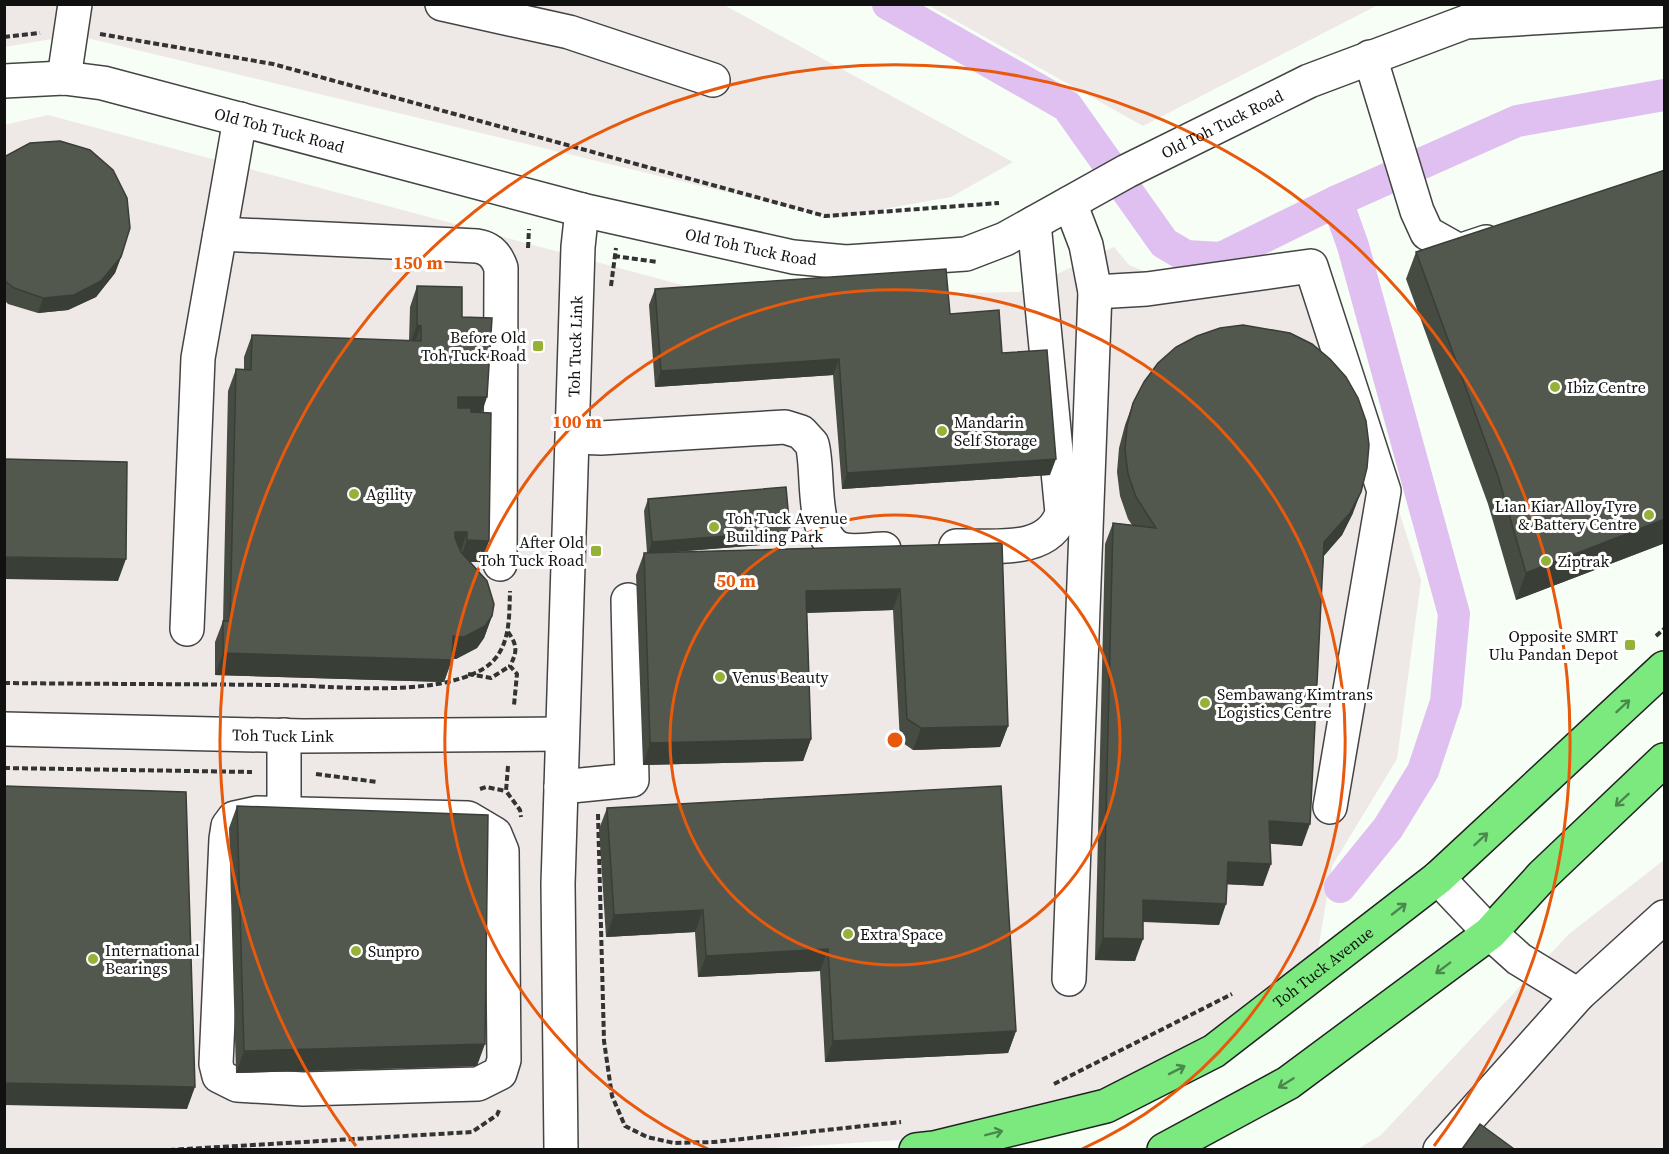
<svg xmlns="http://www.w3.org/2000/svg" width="1669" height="1154" font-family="'Source Serif 4',serif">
	<rect width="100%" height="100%" fill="#f6fef6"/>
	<g fill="#eee8e7">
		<polygon points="5,5 724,5 1013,162 951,197 833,218 75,35 5,47"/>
		<polygon points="928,5 1378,5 1143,126"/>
		<polygon points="48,115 727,297 1019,292 1114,247 1129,265 1177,285 1315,250 1421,580 1397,759 1332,866 1316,963 1105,1099 947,1137 745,1150 5,1149 4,125"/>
		<polygon points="1664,860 1664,1149 1356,1150 1381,1135 1569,934"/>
	</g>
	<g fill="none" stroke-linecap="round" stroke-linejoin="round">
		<g stroke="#dfc0f0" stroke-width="32">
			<polyline points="888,4 1067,106 1164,243 1186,256 1221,258 1337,201 1353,246 1454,614 1446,702 1423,771 1388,828 1340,887"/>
			<polyline points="1337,201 1517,121 1664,95"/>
		</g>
		<g stroke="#444" stroke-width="36">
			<g id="minor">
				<polyline points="442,4 569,32 713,80"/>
				<polyline points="1370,57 1417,211 1427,233 1459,251 1486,242"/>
				<polyline points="64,78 75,4"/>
				<path id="s1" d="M 4,81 L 64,78 L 103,83 L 582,210 L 793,257 L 846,262 L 966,254 L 1005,239 L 1127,171 L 1309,81 L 1466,22 L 1664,10"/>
				<path d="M 220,234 L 477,246 C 490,248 497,256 501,268 L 500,564"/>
				<polyline points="1095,292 1147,289 1311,266 1384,491 1330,807"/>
				<path d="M 573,437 L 601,438 L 785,427 L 801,432 L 812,444 C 820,471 809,538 841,549 C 854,553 871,549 884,549"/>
				<path d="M 956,546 C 992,545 1049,555 1062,513 L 1034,223"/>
				<polyline points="187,629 198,358 240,119"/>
				<path id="s2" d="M 4,729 L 303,736 L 562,734"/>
				<polyline points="284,735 284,814"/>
				<polyline points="561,787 632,780 628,600"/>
				<polygon points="257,813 468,818 495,834 502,851 504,1060 500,1073 478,1084 303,1089 237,1085 219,1076 216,1064 226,839 228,826 234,818"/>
				<polyline points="1438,878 1490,933 1519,959 1578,995"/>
				<polyline points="1069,979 1095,292 1086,245 1070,203"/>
				<path id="s3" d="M 561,1150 L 558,884 L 578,247 L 582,210"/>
				<polyline points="1440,1150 1578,995 1664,917"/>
			</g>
		</g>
		<g stroke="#222" stroke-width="36">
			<g id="major">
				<path id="s4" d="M 916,1150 L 934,1148 L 1106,1106 L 1214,1051 L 1438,878 L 1664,668"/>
				<polyline points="1164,1150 1288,1083 1490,933 1543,875 1664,760"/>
			</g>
		</g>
		<g stroke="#333" stroke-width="4" stroke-dasharray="6 3" stroke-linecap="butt">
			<polyline points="100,34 273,64 825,216 999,203"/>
			<polyline points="4,37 40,33"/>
			<polyline points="528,248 529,229"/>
			<polyline points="614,256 658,262"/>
			<polyline points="611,286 616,248"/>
			<path d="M 508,632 C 518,646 517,652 510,666 L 517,674 L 514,705"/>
			<polyline points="1656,636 1664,629"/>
			<polyline points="468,674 491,678 510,666"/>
			<path d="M 4,683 C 94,684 183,684 272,685 C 333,685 430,699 483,669 C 511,652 509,619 510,591"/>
			<polyline points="508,766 506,791 520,810 521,817"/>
			<polyline points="4,768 252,772"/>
			<polyline points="316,774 377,782"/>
			<polyline points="480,789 486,787 506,791"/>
			<polyline points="598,814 604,1041 612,1096 625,1126 647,1137 674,1143 714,1142 901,1122"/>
			<polyline points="1054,1084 1232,994"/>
			<polyline points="169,1150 472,1132 497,1115 500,1108"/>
		</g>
		<use href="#minor" stroke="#fff" stroke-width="33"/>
		<use href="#major" stroke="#7be97e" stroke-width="33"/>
	</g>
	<g fill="#474c43">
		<polygon points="4,157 121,257 115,273 96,297 68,310 38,313 8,304 4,300"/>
		<polygon points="1665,170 1665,543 1516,600 1488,504 1406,279 1416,252"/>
		<polygon points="417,286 462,317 482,412 489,541 481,562 470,562 492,616 484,638 477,648 456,659 452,658 444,682 215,675 215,642 223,621 228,391 236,369 244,370 244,357 252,335 409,341 410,307"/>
		<polygon points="655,289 950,314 1002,353 1050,475 842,489 833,375 655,387 649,305"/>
		<polygon points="1133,403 1353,513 1342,535 1324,556 1302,846 1270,843 1263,886 1227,884 1219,925 1143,922 1135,961 1095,960 1105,544 1113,523 1132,525 1128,519 1120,496 1117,472 1119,448 1125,425"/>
		<polygon points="648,499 790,531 785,543 673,552 1002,543 1008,726 1000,747 913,750 900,741 893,610 807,613 811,739 803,761 643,765 636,575 644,553 647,553 644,511"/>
		<polygon points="237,806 477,1066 236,1073 229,828"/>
		<polygon points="607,808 1016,1031 1008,1053 825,1062 820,971 698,977 695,932 606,937 599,829"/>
	</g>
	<g fill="#393e37">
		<polygon points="121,257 115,273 96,297 68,310 38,313 43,298"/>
		<polygon points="417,325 421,326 413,347 409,347"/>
		<polygon points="839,359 833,375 655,387 661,371"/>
		<polygon points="458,397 487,397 480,419 450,418"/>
		<polygon points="1056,459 1050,475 842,489 847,473"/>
		<polygon points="1361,492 1353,513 1342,535 1316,564 1324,542"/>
		<polygon points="1665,519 1665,543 1516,600 1526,573"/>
		<polygon points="790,531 785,543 648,554 652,542"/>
		<polygon points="455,532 467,532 460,554 447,554"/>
		<polygon points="467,540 489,541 481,562 459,562"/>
		<polygon points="4,557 126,559 118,581 4,579"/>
		<polygon points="900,589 893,610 798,613 806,591"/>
		<polygon points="492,616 484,638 477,648 456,659 445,658 453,636"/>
		<polygon points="223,653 452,660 444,682 215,675"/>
		<polygon points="1008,726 1000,747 913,750 921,728"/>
		<polygon points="811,739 803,761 643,765 650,743"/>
		<polygon points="1269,821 1310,824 1302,846 1261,843"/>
		<polygon points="1228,862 1271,864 1263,886 1220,884"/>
		<polygon points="1143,900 1226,904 1219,925 1135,921"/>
		<polygon points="703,910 695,932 606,937 614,915"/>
		<polygon points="1103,938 1143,939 1135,961 1095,960"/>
		<polygon points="828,949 820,971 698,977 706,956"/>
		<polygon points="1016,1031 1008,1053 825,1062 833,1041"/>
		<polygon points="485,1044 477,1066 236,1073 244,1051"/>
		<polygon points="4,1083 195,1087 187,1109 4,1105"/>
	</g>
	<g fill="#52584e" stroke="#393e37" stroke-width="1.5">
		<polygon points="60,141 90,150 113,170 127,198 130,228 121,257 101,281 74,295 43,298 14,288 4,280 4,157 30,143"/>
		<polygon points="1665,170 1665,519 1526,573 1498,476 1416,252"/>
		<polygon points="946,269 950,314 999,310 1002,353 1047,350 1056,459 847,473 839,359 661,371 655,289"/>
		<polygon points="417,286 462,287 462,317 492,318 487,397 458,397 458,408 471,408 471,412 491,413 489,541 467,540 467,532 455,532 455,538 461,552 487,581 494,604 492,616 485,626 464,637 453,636 452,660 223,653 223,621 230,621 236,369 251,370 252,335 421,341 421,326 417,325"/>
		<polygon points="1243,325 1290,333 1312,344 1330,359 1346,377 1358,398 1366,421 1369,445 1367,468 1361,492 1350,513 1324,542 1310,824 1269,821 1271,864 1228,862 1226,904 1143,900 1143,939 1103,938 1113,523 1156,528 1136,497 1128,474 1125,450 1127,426 1133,403 1144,382 1158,363 1176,347 1197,336 1220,328"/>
		<polygon points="4,459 127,462 126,559 4,557"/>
		<polygon points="786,487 790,531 652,542 648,499"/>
		<polygon points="1002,543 1008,726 921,728 907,719 900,589 806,591 811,739 650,743 644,553"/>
		<polygon points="4,786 186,792 195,1087 4,1083"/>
		<polygon points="1001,786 1016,1031 833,1041 828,949 706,956 703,910 614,915 607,808"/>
		<polygon points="237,806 488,815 485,1044 244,1051"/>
		<polygon points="1480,1124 1514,1149 1462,1149"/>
	</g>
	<defs><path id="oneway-shaft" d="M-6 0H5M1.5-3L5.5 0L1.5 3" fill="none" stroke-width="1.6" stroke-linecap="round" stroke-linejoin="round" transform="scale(1.5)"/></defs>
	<g stroke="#4b884d">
		<use href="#oneway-shaft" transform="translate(1623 706) rotate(-43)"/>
		<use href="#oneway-shaft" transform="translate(1622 800) rotate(137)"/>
		<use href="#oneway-shaft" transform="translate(1481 839) rotate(-43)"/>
		<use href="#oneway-shaft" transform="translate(1399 909) rotate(-38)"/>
		<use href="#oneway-shaft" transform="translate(1443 968) rotate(143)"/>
		<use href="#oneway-shaft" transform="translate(1177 1070) rotate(-27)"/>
		<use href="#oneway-shaft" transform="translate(1286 1083) rotate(148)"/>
		<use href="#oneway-shaft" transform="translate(994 1133) rotate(-14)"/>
	</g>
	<g fill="none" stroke="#e8590c" stroke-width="3">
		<circle cx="895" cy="740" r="225"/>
		<path d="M708 1149A450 450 0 1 1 1082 1149"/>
		<path d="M356 1146A675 675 0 1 1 1434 1146"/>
	</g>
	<g fill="#96b138" stroke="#fff" stroke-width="2">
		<rect x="532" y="340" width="12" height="12" rx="3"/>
		<circle cx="1555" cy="387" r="6"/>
		<circle cx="942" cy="431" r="6"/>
		<circle cx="354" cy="494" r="6"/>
		<circle cx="1649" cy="515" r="6"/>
		<circle cx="714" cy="527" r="6"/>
		<rect x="590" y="545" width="12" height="12" rx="3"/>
		<circle cx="1546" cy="561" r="6"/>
		<rect x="1624" y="639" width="12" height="12" rx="3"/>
		<circle cx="720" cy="677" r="6"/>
		<circle cx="1205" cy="703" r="6"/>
		<circle cx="848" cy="934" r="6"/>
		<circle cx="356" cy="951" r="6"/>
		<circle cx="93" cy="959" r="6"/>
	</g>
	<g text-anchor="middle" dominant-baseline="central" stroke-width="6" stroke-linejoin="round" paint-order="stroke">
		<g font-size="16" fill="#111" stroke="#fff">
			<text stroke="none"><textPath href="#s1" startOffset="1272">Old Toh Tuck Road</textPath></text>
			<text stroke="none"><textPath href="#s1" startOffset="282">Old Toh Tuck Road</textPath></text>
			<text stroke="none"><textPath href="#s1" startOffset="768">Old Toh Tuck Road</textPath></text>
			<text stroke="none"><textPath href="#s3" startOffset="804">Toh Tuck Link</textPath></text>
			<text stroke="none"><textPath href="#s2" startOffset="279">Toh Tuck Link</textPath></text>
			<text stroke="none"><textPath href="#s4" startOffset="454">Toh Tuck Avenue</textPath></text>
		</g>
		<g font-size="16" fill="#111" stroke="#fff" text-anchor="start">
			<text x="526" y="337" text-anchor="end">Before Old<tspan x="526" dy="18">Toh Tuck Road</tspan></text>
			<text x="1567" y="387">Ibiz Centre</text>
			<text x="954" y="422">Mandarin<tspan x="954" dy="18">Self Storage</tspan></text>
			<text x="366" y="494">Agility</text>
			<text x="1637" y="506" text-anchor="end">Lian Kiar Alloy Tyre<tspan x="1637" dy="18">&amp; Battery Centre</tspan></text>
			<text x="726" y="518">Toh Tuck Avenue<tspan x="726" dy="18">Building Park</tspan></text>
			<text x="584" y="542" text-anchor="end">After Old<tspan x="584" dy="18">Toh Tuck Road</tspan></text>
			<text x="1558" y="561">Ziptrak</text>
			<text x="1618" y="636" text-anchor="end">Opposite SMRT<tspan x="1618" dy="18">Ulu Pandan Depot</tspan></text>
			<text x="732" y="677">Venus Beauty</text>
			<text x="1217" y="694">Sembawang Kimtrans<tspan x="1217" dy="18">Logistics Centre</tspan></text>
			<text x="860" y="934">Extra Space</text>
			<text x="105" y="950">International<tspan x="105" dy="18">Bearings</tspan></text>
			<text x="368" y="951">Sunpro</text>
		</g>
	</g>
	<circle cx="895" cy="740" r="9" fill="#e8590c" stroke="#fff" stroke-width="3"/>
	<g font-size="18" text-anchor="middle" font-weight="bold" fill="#e8590c" stroke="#fff" stroke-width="6" stroke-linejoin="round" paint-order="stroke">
		<text x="418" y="269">150 m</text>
		<text x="577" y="428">100 m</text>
		<text x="736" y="587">50 m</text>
	</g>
	<rect width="1669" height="1154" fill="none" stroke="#111111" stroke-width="12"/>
</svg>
